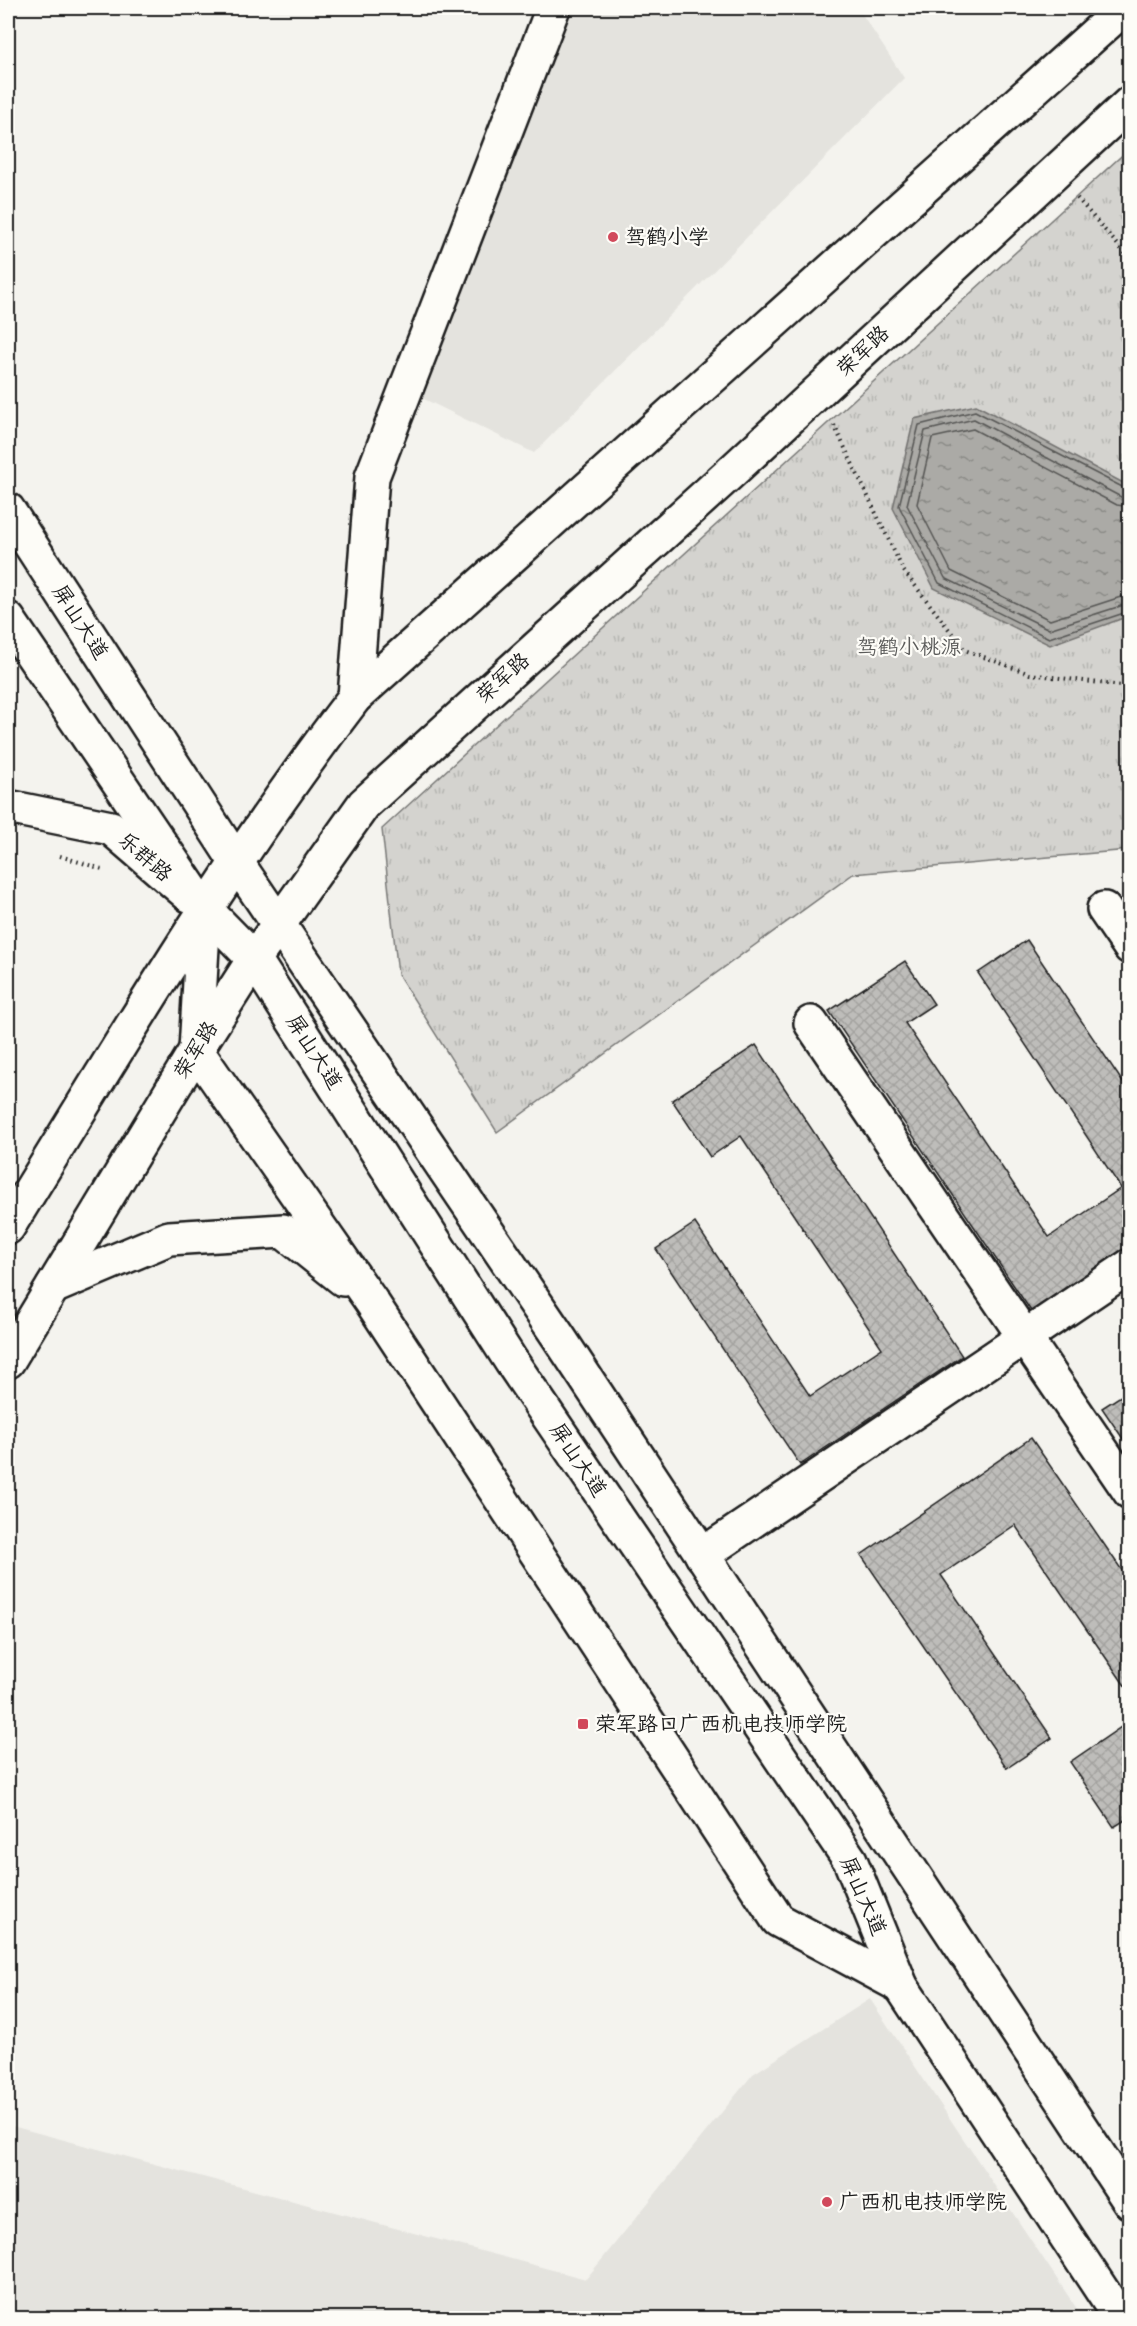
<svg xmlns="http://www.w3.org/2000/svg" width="1137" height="2326" font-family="Pangolin,'LXGW WenKai TC',sans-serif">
	<defs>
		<pattern id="park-tufts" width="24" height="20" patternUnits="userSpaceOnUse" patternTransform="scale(1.5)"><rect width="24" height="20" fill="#d4d3cf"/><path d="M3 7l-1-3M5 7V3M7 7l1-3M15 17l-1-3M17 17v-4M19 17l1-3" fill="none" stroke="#b5b5b1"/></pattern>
		<pattern id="water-ripples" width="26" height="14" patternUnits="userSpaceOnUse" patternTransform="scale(1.5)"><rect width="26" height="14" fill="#abaaa6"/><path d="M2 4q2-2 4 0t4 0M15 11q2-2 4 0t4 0" fill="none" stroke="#8a8a86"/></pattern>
		<pattern id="building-cross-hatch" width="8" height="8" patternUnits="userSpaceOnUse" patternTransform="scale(1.5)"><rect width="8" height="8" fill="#bebdba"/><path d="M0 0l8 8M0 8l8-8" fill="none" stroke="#a3a29f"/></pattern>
	</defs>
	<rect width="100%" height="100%" fill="#f4f3ee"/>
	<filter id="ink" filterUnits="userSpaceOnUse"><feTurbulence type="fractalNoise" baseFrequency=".0167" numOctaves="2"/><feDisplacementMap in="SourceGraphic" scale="12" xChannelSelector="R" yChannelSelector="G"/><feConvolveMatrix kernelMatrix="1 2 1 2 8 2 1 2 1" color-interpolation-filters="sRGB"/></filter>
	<g filter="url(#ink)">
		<g fill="#e4e3de">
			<polygon points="569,8 858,8 904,78 534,453 416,395"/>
			<polygon points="870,1999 1083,2318 8,2318 8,2125 586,2279 753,2074"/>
		</g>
		<polygon fill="url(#park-tufts)" stroke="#787876" stroke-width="1.5" points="1129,149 1129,850 853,874 497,1132 398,974 382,829"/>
		<polygon fill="url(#water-ripples)" stroke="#72716f" stroke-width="1.5" points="976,405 1129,486 1129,616 1050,645 934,588 893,508 914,419"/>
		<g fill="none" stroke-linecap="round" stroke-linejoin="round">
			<g stroke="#555553" stroke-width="1.5">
				<polyline points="1130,491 975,411 919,425 899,506 939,583 1049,638 1130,611"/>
				<polyline points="1130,498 1121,497 974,419 925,431 907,505 945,578 1049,629 1130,603"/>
				<polyline points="1130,507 1117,505 973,429 932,438 917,504 951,571 1050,620 1130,594"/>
			</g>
		</g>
		<g fill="url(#building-cross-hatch)" stroke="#1c1c1c" stroke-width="1.5">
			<polygon points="1027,940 1130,1093 1130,1249 1033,1314 829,1011 905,961 934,1004 905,1023 1049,1237 1121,1188 978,973"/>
			<polygon points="756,1045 962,1356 800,1465 656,1249 695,1223 810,1396 882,1348 741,1136 710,1157 672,1100"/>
			<polygon points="1130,1390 1130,1449 1102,1408"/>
			<polygon points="1031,1438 1130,1582 1130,1693 1015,1525 941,1575 1052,1738 1007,1768 861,1555"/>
			<polygon points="1130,1721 1130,1817 1114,1827 1070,1762"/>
		</g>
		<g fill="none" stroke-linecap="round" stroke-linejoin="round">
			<g stroke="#1c1c1c" stroke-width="38">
				<g id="minor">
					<polyline points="355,697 372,477 553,8"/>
					<polyline points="8,807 111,828 189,895"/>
					<polyline points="1104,909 1130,947"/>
					<polyline points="811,1023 1130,1492"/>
					<polyline points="702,1555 1130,1266"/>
				</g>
			</g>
			<g stroke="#1c1c1c" stroke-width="38">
				<g id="major">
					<polyline points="8,510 237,863 558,1336 1130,2202"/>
					<polyline points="8,619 204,908 254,959 511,1361 850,1860 901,1986 1120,2318"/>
					<polyline points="204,913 196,1050 371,1301 778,1920 901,1986"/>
					<path d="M 8,1227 C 119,1047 226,865 355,697 L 1124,8"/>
					<polyline points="53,1287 169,1238 283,1231 343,1279"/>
					<polyline points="8,1361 196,1050 254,959 364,804 728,475 1130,103"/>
				</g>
			</g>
			<g stroke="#1c1c1c" stroke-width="4" stroke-dasharray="1.5 4.5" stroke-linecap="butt">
				<polyline points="1077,198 1130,259"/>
				<polyline points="834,425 903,570 965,650 1030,674 1130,687"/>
				<polyline points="60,856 102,869"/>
			</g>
			<use href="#minor" stroke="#fdfcf7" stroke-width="33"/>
			<use href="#major" stroke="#fdfcf7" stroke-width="33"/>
		</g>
	</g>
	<g fill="#d1495b" stroke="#fdfcf7" stroke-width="2">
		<circle cx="613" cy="237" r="6"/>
		<rect x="577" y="1718" width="12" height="12" rx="3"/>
		<circle cx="827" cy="2202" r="6"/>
	</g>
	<g text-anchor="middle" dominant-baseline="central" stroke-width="4.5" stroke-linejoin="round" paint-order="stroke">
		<g font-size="21" fill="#1c1c1c" stroke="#fdfcf7" text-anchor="start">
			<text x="625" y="237">驾鹤小学</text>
			<text x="595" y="1724">荣军路口广西机电技师学院</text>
			<text x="839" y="2202">广西机电技师学院</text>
		</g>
		<g font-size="21" fill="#1c1c1c" stroke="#fdfcf7">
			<text transform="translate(863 351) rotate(-43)">荣军路</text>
			<text transform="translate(80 622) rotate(57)">屏山大道</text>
			<text transform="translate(503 678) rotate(-42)">荣军路</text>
			<text transform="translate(145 857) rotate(41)">乐群路</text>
			<text transform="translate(196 1050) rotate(-58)">荣军路</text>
			<text transform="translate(314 1052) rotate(57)">屏山大道</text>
			<text transform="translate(578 1460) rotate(56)">屏山大道</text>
			<text transform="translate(863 1896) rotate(66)">屏山大道</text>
		</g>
		<g font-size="21" fill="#5c5c5b" stroke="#fdfcf7">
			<text x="909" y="647">驾鹤小桃源</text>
		</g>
	</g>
	<rect width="1137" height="2326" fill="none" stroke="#fdfcf7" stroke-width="30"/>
	<rect x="15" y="15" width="1107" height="2296" fill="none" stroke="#1c1c1c" stroke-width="2" filter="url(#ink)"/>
</svg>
